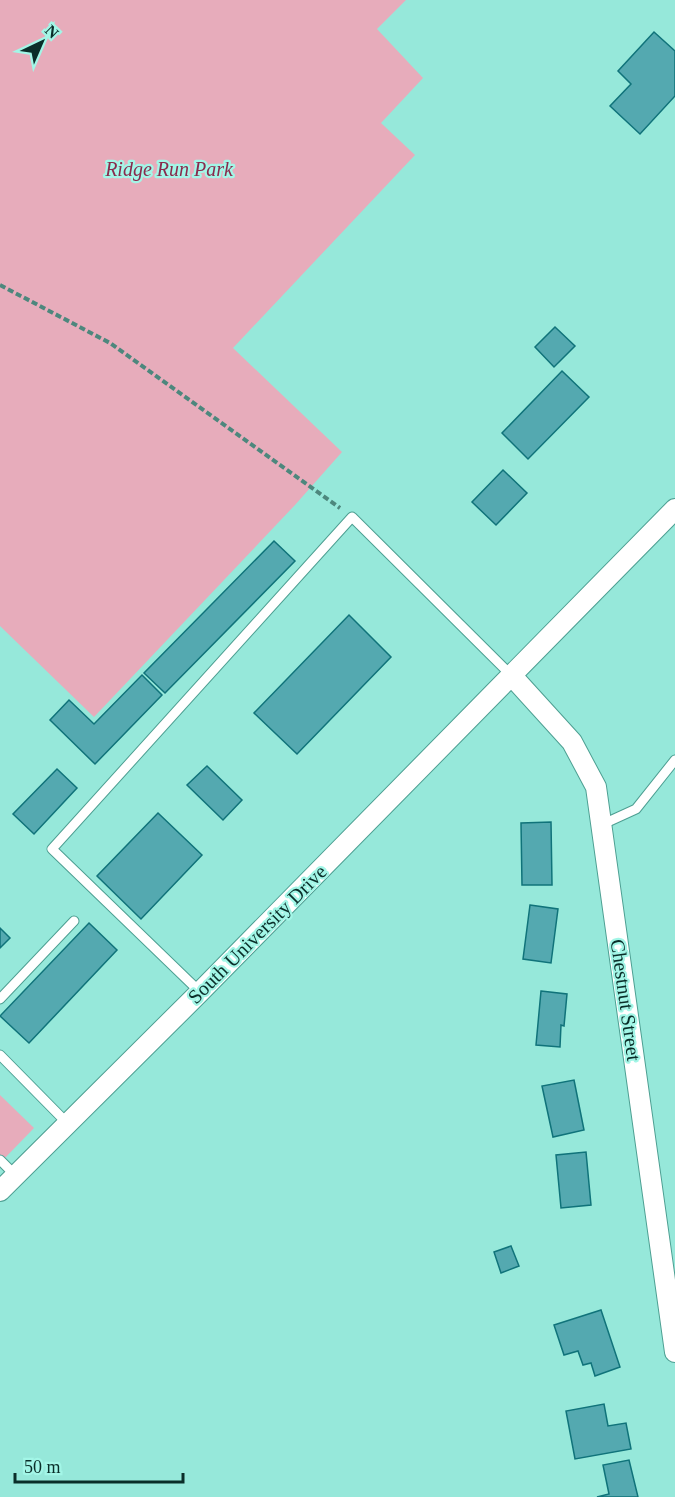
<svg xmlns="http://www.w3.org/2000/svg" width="675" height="1497" font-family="'Times New Roman',serif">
	<rect width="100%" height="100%" fill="#96e8da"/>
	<g fill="#e7acbb">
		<polygon points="0,0 406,0 377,29 423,78 381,123 415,155 233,348 342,452 295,505 94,717 0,626"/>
		<polygon points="0,1095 34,1128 0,1163"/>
	</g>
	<g fill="#54a9b0" stroke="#10737a" stroke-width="1.5">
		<polygon points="654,32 675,51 675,96 640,134 610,106 631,84 618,71"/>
		<polygon points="555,327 575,346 554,367 535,347"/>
		<polygon points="562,371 589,397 528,459 502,433"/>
		<polygon points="503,470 527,493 496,525 472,502"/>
		<polygon points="274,541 295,561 165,693 144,673"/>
		<polygon points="349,615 391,657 297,754 254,713"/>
		<polygon points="142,675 162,695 95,764 50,720 69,700 94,724"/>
		<polygon points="207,766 242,800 223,820 187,785"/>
		<polygon points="57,769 77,788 34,834 13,814"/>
		<polygon points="158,813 202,855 141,919 97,876"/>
		<polygon points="551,822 552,885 522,885 521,823"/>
		<polygon points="530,905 558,909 551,963 523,959"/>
		<polygon points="89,923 117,950 29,1043 0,1016"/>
		<polygon points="0,928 10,938 0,948"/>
		<polygon points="541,991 567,994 564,1026 561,1025 560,1047 536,1045"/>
		<polygon points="574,1080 584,1130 553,1137 542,1086"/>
		<polygon points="586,1152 591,1205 561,1208 556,1155"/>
		<polygon points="511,1246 519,1266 501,1273 494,1252"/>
		<polygon points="601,1310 620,1367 595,1376 591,1363 583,1365 578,1351 564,1355 554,1325"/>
		<polygon points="604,1404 608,1426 626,1423 631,1449 575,1459 566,1411"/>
		<polygon points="629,1460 638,1497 597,1497 609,1494 603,1465"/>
	</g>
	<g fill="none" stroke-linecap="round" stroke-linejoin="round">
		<g stroke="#4d9f92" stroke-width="11">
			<g id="service">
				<polyline points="601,825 636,809 675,760"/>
				<polyline points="200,992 52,849 352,517 512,676"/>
				<polyline points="0,999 74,921"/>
				<polyline points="0,1055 67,1123"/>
				<polyline points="0,1160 15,1175"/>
			</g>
		</g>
		<g stroke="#4d9f92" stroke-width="22">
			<g id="minor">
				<polyline points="512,676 572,742 596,787 675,1352"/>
				<polyline points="0,1191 200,992 675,509"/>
			</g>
		</g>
		<polyline stroke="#4d877d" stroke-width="4" stroke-dasharray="6 3" stroke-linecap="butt" points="0,285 110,343 340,508"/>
		<use href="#service" stroke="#fff" stroke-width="9"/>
		<use href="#minor" stroke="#fff" stroke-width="20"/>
	</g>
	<g text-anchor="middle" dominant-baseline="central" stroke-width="4.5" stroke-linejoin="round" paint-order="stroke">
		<g font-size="20" font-style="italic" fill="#892b4d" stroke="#a3f6e7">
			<text x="169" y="169">Ridge Run Park</text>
		</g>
		<g font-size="20" fill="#0a2e29" stroke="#a3f6e7">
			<text transform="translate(257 934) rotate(-45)">South University Drive</text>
			<text transform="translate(626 1000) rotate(82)">Chestnut Street</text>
		</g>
	</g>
	<g transform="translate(42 42) rotate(44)" stroke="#a3f6e7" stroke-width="4.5" paint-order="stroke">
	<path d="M0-4.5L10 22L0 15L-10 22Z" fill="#0a2e29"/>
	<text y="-9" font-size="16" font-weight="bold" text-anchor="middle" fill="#0a2e29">N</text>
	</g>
	<path d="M15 1473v9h168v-9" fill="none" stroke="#0a2e29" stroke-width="3"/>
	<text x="24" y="1473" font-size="18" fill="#0a2e29" stroke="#a3f6e7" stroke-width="4.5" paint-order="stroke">50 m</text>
</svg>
